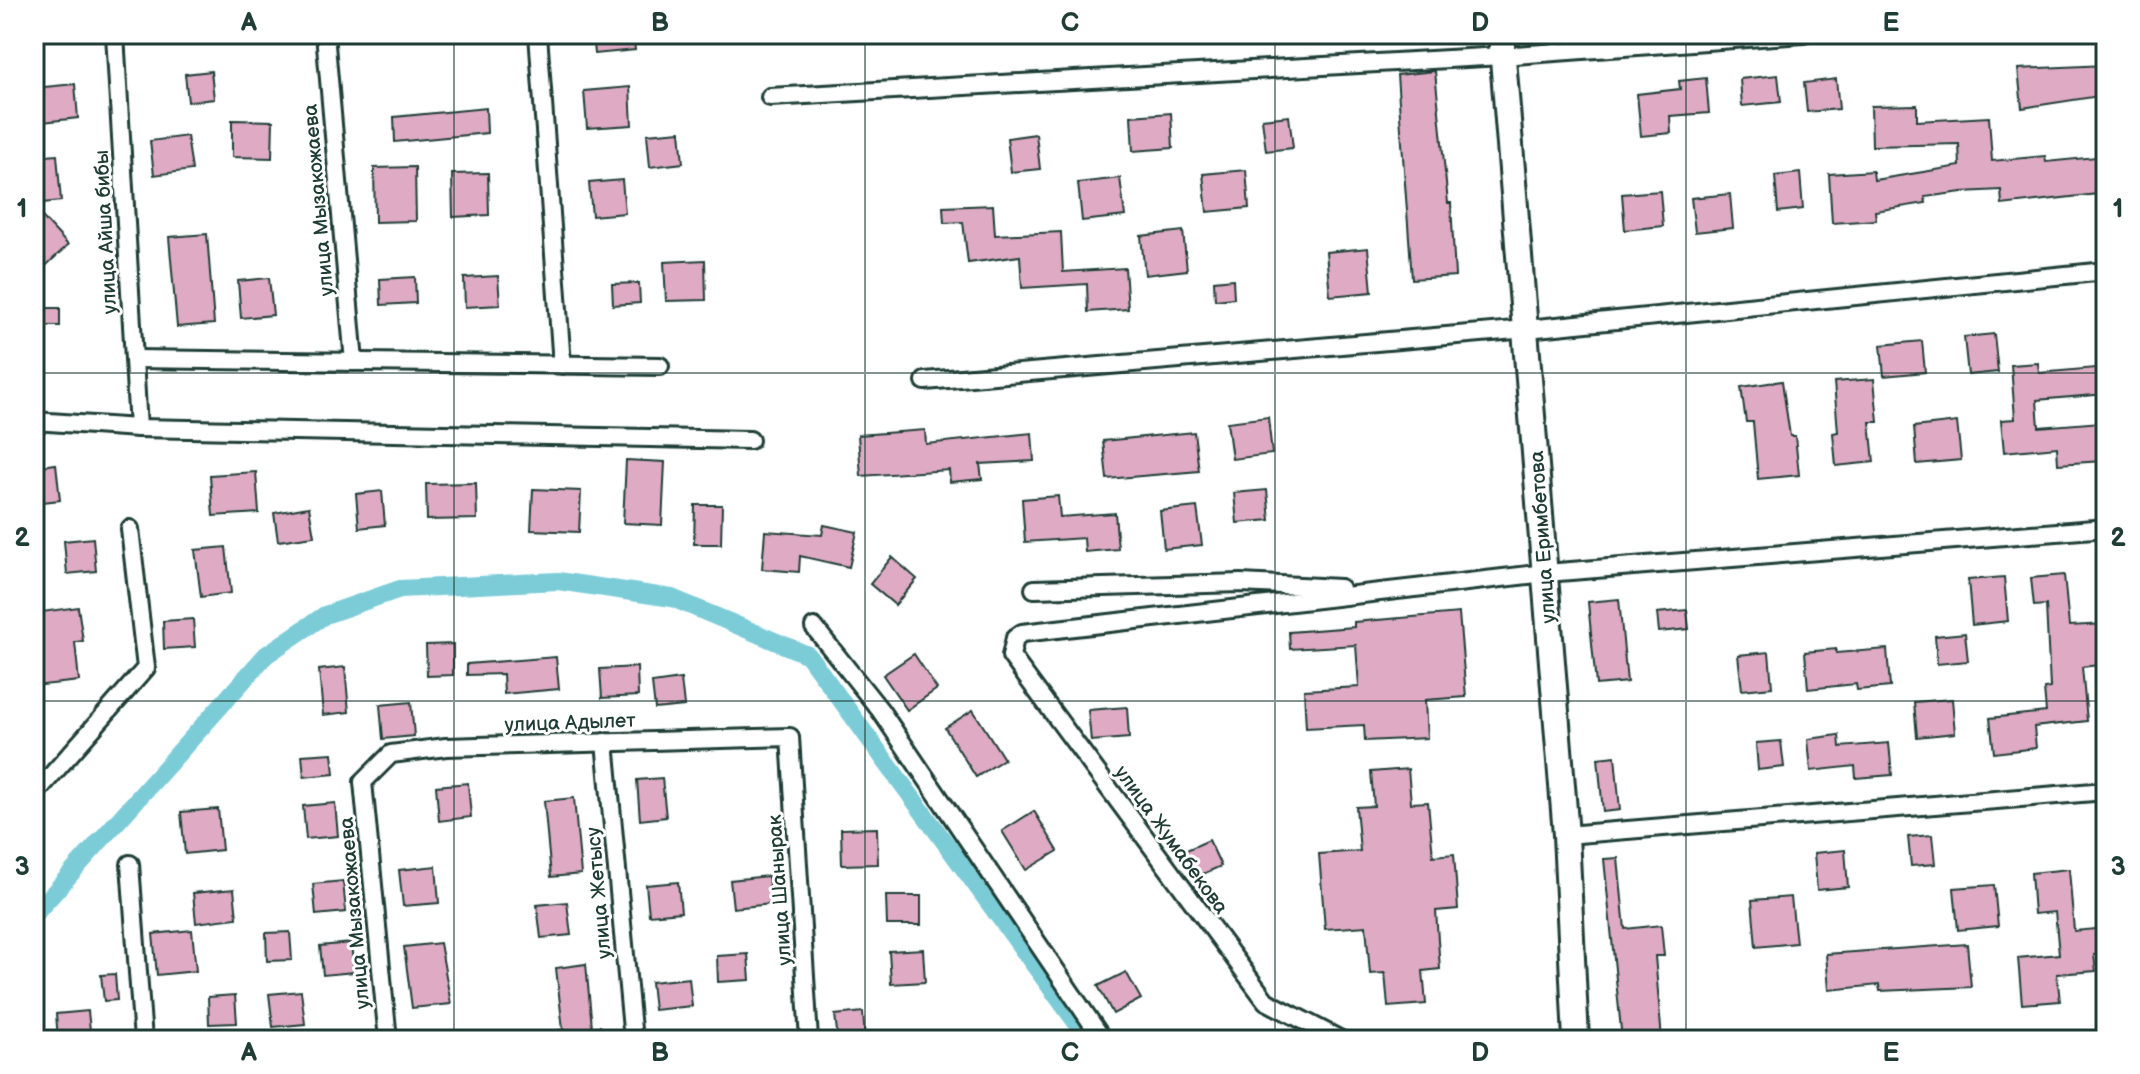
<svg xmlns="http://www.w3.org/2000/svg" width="2140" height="1074" font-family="'Balsamiq Sans',sans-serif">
	<rect width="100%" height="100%" fill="#fff"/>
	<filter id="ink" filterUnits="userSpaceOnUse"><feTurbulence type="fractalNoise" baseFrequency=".0125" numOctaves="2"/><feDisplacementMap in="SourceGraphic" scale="16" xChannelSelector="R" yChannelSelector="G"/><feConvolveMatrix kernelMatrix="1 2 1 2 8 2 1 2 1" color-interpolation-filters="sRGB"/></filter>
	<g filter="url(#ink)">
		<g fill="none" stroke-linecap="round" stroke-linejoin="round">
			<polyline stroke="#7cccd8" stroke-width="18" points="34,915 266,655 325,615 400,589 558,581 672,598 808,655 1089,1040"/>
		</g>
		<g fill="#deaac4" stroke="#1f3d34" stroke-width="2">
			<polygon points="593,34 633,34 635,50 595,54"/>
			<polygon points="2106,65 2106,95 2022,108 2018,69"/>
			<polygon points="211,71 214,99 188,102 185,74"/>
			<polygon points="1435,71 1448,203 1451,203 1455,276 1412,279 1397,75"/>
			<polygon points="1778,75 1781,102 1742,106 1740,79"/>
			<polygon points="1706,78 1709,113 1670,116 1671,133 1641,136 1637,94 1680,89 1679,81"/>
			<polygon points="1836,79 1839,109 1807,112 1804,83"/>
			<polygon points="75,84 78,118 34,123 34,88"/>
			<polygon points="630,87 632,125 587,128 584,91"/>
			<polygon points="1917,105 1917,121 1989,117 1992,161 2045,156 2046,162 2106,156 2106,193 2002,205 2001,190 1962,192 1925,197 1926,203 1875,211 1876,220 1832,223 1829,174 1873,171 1874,180 1960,166 1959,144 1872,146 1871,106"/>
			<polygon points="486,108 487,133 395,142 394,117"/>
			<polygon points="1171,113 1173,148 1133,151 1131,116"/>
			<polygon points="1289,116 1293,148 1266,151 1262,119"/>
			<polygon points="232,120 273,121 272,158 232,157"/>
			<polygon points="680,131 683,163 650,167 647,134"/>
			<polygon points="1036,134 1040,169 1011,172 1007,138"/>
			<polygon points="187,136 192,170 154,175 150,141"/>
			<polygon points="57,155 61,201 34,204 34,157"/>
			<polygon points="415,167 416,221 375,222 374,168"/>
			<polygon points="1246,170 1249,208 1207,212 1203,174"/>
			<polygon points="488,173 489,215 453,217 452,174"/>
			<polygon points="1800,173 1803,209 1778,212 1775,176"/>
			<polygon points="1120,178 1125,216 1082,221 1078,183"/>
			<polygon points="622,180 625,213 592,216 589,183"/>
			<polygon points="1660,191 1663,226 1625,230 1622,194"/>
			<polygon points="1730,194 1733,228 1695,232 1691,198"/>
			<polygon points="993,205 995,235 1061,232 1063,272 1125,268 1128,309 1088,312 1087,284 1022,288 1020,256 968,263 963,222 944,223 943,207"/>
			<polygon points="34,208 68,245 34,277"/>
			<polygon points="1183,231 1187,270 1145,275 1141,236"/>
			<polygon points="207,234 214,324 177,327 169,237"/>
			<polygon points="1368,248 1372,292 1330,296 1326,252"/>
			<polygon points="705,260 706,300 666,301 664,262"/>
			<polygon points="498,276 500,305 465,307 464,278"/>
			<polygon points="415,277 416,303 381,305 380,279"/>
			<polygon points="269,278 273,315 241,318 238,281"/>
			<polygon points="1233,279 1234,298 1215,300 1214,281"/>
			<polygon points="639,283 640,303 613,305 612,284"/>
			<polygon points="34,308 60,308 60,326 35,326"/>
			<polygon points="1994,334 1998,372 1968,375 1964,337"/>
			<polygon points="1922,341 1925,372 1884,376 1881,345"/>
			<polygon points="2038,363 2039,373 2106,367 2106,394 2037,400 2039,427 2101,422 2103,461 2058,464 2057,447 2004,452 2001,420 2015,419 2011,365"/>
			<polygon points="1874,379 1878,422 1870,422 1874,462 1836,466 1833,433 1838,432 1834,382"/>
			<polygon points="1782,381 1790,436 1795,436 1799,475 1758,479 1753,422 1746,422 1741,387"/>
			<polygon points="1268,417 1272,454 1232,459 1227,422"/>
			<polygon points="1957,422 1961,460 1917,464 1914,427"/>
			<polygon points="925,430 926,444 1032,433 1034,461 980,464 982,479 950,482 949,470 861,476 858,435"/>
			<polygon points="1194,432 1199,471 1107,479 1103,441"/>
			<polygon points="626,460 665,462 662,525 623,523"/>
			<polygon points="56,464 60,500 34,503 34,467"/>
			<polygon points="256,472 259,513 213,516 210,475"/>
			<polygon points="476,483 477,519 427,520 426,484"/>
			<polygon points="533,489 581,491 579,532 531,530"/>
			<polygon points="1267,490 1270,520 1237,523 1234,493"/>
			<polygon points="382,491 385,525 359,528 356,494"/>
			<polygon points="1058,496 1060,517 1115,513 1118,549 1085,552 1084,538 1025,542 1022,499"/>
			<polygon points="695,505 722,505 721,544 694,544"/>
			<polygon points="309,507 314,536 278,541 274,513"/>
			<polygon points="1197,507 1202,545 1164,549 1160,511"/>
			<polygon points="824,525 857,532 849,567 800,556 799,572 762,569 765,531 822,535"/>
			<polygon points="93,538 96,571 67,574 64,541"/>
			<polygon points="226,547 231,593 201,597 195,550"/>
			<polygon points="892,557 917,579 895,605 870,584"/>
			<polygon points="2064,575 2069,626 2106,624 2106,664 2082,667 2087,721 2034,727 2036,748 1994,753 1990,718 2046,712 2044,689 2050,688 2046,605 2034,606 2031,578"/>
			<polygon points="2004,577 2008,621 1972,625 1968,580"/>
			<polygon points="1619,599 1627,682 1596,685 1588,602"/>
			<polygon points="78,607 83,641 75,642 79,681 34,686 34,655 40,654 34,613"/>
			<polygon points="1687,610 1689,629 1659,632 1657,613"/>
			<polygon points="1459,613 1466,697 1425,700 1427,738 1365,741 1364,725 1306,728 1304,690 1359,687 1356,645 1290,649 1289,632 1354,627 1354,622"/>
			<polygon points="193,619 195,647 164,649 163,621"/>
			<polygon points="1965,633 1968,661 1937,664 1935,636"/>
			<polygon points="453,644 453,675 427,676 426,645"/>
			<polygon points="1836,649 1836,653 1887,649 1890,687 1857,690 1856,684 1808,689 1805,652"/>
			<polygon points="1769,652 1772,687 1742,690 1738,655"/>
			<polygon points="914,654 937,689 907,710 883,675"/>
			<polygon points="556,657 559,689 504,694 503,674 467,675 467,664"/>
			<polygon points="345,667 349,712 323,715 319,670"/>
			<polygon points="637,667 638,696 602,698 600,669"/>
			<polygon points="681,679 684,706 655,709 652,683"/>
			<polygon points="1952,699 1955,733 1917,737 1914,702"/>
			<polygon points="411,702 414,736 383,739 380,705"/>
			<polygon points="1127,707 1129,738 1091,741 1088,710"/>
			<polygon points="973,710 1004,759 976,777 945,728"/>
			<polygon points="1839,735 1840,747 1889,743 1892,775 1856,778 1855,766 1811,771 1808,739"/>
			<polygon points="1781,741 1784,767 1758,770 1756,743"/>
			<polygon points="332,753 334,774 304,777 302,755"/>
			<polygon points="1615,756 1620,810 1603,812 1598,758"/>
			<polygon points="1408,769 1411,803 1428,802 1433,856 1454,854 1458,909 1436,911 1440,969 1423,971 1426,1004 1388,1007 1385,973 1370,974 1366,926 1325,929 1319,854 1360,851 1356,807 1374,806 1371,772"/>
			<polygon points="662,778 666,817 640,820 637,780"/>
			<polygon points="468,783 471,817 439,821 436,786"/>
			<polygon points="574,798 581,874 551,877 544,801"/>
			<polygon points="335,803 338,836 306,839 303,806"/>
			<polygon points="218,809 222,850 185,854 181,812"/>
			<polygon points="1034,811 1058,851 1026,870 1002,831"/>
			<polygon points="877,828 878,864 842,865 841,829"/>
			<polygon points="1932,835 1935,864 1911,866 1908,837"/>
			<polygon points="1209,840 1221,866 1194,878 1182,852"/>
			<polygon points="1845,850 1848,887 1817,890 1814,853"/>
			<polygon points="1618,858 1625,929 1661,925 1664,956 1655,956 1662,1040 1622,1040 1604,859"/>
			<polygon points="436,866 439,903 403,906 399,870"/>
			<polygon points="2069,869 2074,931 2106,928 2106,954 2094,955 2096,971 2057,974 2060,1001 2022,1004 2018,958 2059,954 2055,912 2034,914 2031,873"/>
			<polygon points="768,876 771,904 733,908 730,880"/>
			<polygon points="343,881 346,912 316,915 313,884"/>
			<polygon points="678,882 681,912 649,915 646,885"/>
			<polygon points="1994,885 1998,926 1958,930 1954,888"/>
			<polygon points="234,889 237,918 196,923 193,893"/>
			<polygon points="886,896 921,896 921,925 887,925"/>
			<polygon points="1791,897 1796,943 1756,947 1752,900"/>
			<polygon points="567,902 571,935 541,938 537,905"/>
			<polygon points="192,930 196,971 157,975 153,934"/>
			<polygon points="290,932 292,960 267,961 266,933"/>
			<polygon points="351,943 354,972 323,975 320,946"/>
			<polygon points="440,943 451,1004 412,1008 404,947"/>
			<polygon points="1967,944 1971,987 1880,991 1879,985 1829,990 1826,954"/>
			<polygon points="923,949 925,982 891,984 889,951"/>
			<polygon points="748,954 750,980 718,982 717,956"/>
			<polygon points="586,964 592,1027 600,1026 601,1040 559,1040 559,1030 563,1030 556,968"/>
			<polygon points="1126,972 1141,999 1113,1014 1098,986"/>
			<polygon points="115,974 117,1000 104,1001 101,975"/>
			<polygon points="689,978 692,1006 654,1010 651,982"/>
			<polygon points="301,991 305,1024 273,1027 269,994"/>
			<polygon points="235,995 237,1023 209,1024 208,997"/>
			<polygon points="88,1011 91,1040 58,1040 56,1014"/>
			<polygon points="863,1012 865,1040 838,1040 835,1015"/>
		</g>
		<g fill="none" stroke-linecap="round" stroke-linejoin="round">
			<g stroke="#1f3d34" stroke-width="22">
				<g id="street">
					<polyline points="115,34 138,428"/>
					<polyline points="325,34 354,362"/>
					<polyline points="538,34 562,365"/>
					<polyline points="770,97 1502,56 1803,34"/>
					<polyline points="134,359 660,366"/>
					<polyline points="925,381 1527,329 2106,271"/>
					<polyline points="34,421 138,428 750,440"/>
					<polyline points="1034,589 1241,583 1340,588"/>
					<polyline points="814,627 880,710 1103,1040"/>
					<polyline points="605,742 633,1040"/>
					<polyline points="34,795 146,668 130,529"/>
					<polyline points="1566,835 2106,791"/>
					<polyline points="130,864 143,1040"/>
					<polyline points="388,1040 363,782 391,754 446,747 790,737 809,1040"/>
					<polyline points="1341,1040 1266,1001 1011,656 1015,638 1022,633 1546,573 2106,528"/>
				</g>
			</g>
			<g stroke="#1f3d34" stroke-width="30">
				<polyline id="secondary" points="1501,34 1566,835 1576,1040"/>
			</g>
			<use href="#street" stroke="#fff" stroke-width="16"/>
			<use href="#secondary" stroke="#fff" stroke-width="24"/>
		</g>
	</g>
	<path fill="none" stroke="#1f3d34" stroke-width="2" stroke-opacity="0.55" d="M 454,34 L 454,1040M 865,34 L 865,1040M 1275,34 L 1275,1040M 1686,34 L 1686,1040M 34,373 L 2106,373M 34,701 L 2106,701"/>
	<g text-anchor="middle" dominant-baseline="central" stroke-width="6" stroke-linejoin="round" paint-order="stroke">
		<g font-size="20" fill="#1f3d34" stroke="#fff">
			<text transform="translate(319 200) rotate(-95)">улица Мызакожаева</text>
			<text transform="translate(106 232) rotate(-93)">улица Айша бибы</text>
			<text transform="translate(1543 537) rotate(-94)">улица Еримбетова</text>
			<text transform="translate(570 723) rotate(-2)">улица Адылет</text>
			<text transform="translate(1171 840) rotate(54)">улица Жумабекова</text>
			<text transform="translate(780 890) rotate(-94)">улица Шанырак</text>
			<text transform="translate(599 893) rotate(-95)">улица Жетысу</text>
			<text transform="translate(355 913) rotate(-95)">улица Мызакожаева</text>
		</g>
	</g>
	<rect width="2140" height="1074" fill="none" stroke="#fff" stroke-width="88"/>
	<rect x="44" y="44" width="2052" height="986" fill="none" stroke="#1f3d34" stroke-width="3"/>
	<g font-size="26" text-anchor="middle" font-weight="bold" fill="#1f3d34">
		<text x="249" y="31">A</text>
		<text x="660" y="31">B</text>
		<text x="1070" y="31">C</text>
		<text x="1480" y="31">D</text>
		<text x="1891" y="31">E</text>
		<text x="22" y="217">1</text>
		<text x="2118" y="217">1</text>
		<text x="22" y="546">2</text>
		<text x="2118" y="546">2</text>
		<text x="22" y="875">3</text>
		<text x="2118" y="875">3</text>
		<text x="249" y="1061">A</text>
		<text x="660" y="1061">B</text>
		<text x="1070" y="1061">C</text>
		<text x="1480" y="1061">D</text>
		<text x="1891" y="1061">E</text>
	</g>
</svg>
